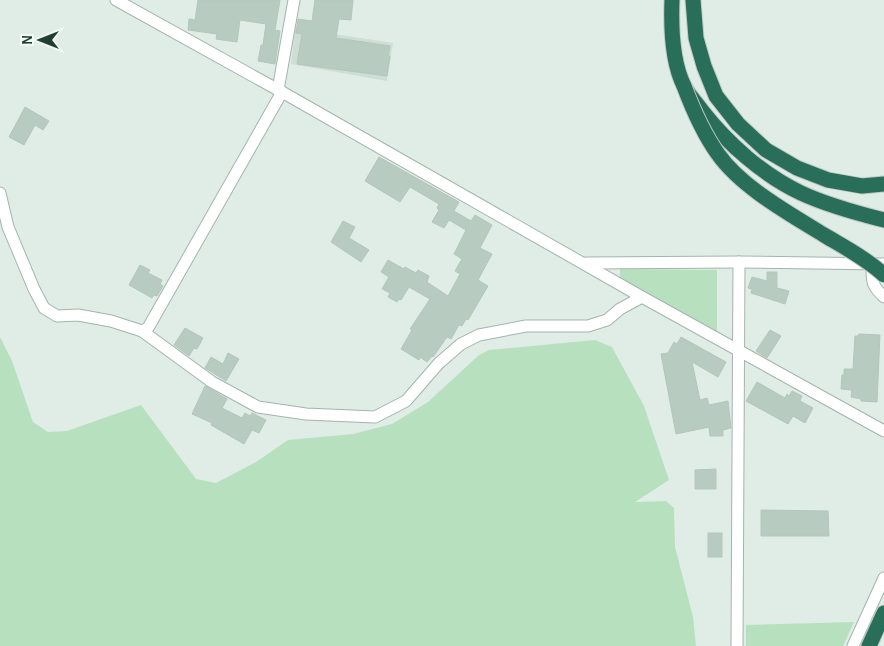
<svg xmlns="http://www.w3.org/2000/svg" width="884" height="646" font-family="'Alegreya Sans',sans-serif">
	<rect width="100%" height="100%" fill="#e0ede6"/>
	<polygon fill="#ceddd5" points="295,28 393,43 387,81 291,64"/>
	<g fill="#b7e0be">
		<polygon points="620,269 717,270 717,333 620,279"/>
		<polygon points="0,337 12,361 33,422 48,432 67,431 141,405 196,479 216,483 256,462 288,440 353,434 392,424 428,402 479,355 489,350 595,340 612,347 644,406 669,480 635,502 666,501 674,508 675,547 693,617 696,646 0,646"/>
		<polygon points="854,622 843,646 746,646 746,625"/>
	</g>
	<g fill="#b8cbc1" stroke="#b2c7bc">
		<polygon points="198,0 280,0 275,30 280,31 275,64 258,61 261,45 263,45 266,24 240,20 237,42 216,39 217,34 188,30 189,19 195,20"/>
		<polygon points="315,0 353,0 351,20 339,19 336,38 390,46 388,56 390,56 387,76 297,64 302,34 296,33 298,19 312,21"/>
		<polygon points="25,107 49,121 43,130 35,125 24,145 9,137"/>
		<polygon points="379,157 459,202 454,211 471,221 475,215 492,225 480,248 492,254 478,280 488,286 468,320 466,319 462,326 459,325 451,339 447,337 433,357 432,356 427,362 420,357 419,360 401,349 412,330 410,329 430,299 409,287 401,300 399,299 397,302 388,297 390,293 382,289 389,277 381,272 388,260 404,269 405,267 416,273 418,270 429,276 427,282 448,296 460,274 455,271 462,259 454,254 466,230 449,220 444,228 432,222 439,210 437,208 439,204 410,187 400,202 365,181"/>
		<polygon points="343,221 355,227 349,238 369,250 361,262 331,242"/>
		<polygon points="140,265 150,270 148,273 162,280 160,284 163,286 157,296 154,295 152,298 129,285"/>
		<polygon points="767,272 777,272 777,288 789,291 785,304 751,293 752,289 748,288 752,277 767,281"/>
		<polygon points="185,328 203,338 197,349 194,348 189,356 174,345"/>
		<polygon points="770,330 781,336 767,358 756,351"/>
		<polygon points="859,334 880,335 877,402 861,401 861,399 851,397 852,390 841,389 842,375 844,375 844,369 853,369 855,336 858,336"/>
		<polygon points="681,337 726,362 718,377 692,362 700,400 707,398 709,405 728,401 731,428 723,430 723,436 710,436 709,427 676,434 661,354 668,353 674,342 677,344"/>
		<polygon points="228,353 239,359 226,381 205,368 211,357 223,364"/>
		<polygon points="757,382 785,398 787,394 789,396 792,391 802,396 800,401 813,408 805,423 793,416 788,424 746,401"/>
		<polygon points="205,386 227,399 222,408 242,418 245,413 250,416 252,413 266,420 259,433 252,430 244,444 211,425 212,423 192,414"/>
		<polygon points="716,469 716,489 695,489 695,470"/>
		<polygon points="761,510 828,511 829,536 761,536"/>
		<rect x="708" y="533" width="14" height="24"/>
	</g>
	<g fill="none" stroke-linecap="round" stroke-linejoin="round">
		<g stroke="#a2b5ad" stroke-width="13">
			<g id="street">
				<polyline points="116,0 282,92 642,297 884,431"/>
				<polyline points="278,90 294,0"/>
				<polyline points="0,193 8,227 34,289 44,308 57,316 78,315 111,321 142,331 212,382 258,407 306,414 375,417 406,401 439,363 461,344 479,335 526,326 588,326 607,320 620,309 642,297"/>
				<polyline points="586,263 739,262 884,264"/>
				<path d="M 872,264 C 872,281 871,285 884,297"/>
				<polyline points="142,331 148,328 282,92"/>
				<polyline points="737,646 739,262"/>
				<polyline points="853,646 884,578"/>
			</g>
		</g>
		<g stroke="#c0c9c6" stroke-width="17">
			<g id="highway">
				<path d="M 672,0 C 671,26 672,62 684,86 C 688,95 697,103 702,111 C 728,144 763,175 801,193 C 827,205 856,213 884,220"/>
				<polyline points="693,0 696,38 704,66 716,96 738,124 766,150 797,168 828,180 862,186 884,184"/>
				<polyline points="869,646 884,613"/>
			</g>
		</g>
		<use href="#street" stroke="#fff" stroke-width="11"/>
		<use href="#highway" stroke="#286e58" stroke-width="15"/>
		<g stroke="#c0c9c6" stroke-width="17" stroke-linecap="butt">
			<path id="highway-bridge" d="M 684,86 C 693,110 703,133 718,154 C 741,187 790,214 824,235 C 844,247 867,259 884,275"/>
		</g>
		<use href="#highway-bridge" stroke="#286e58" stroke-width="15"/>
	</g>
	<g transform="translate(40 40) rotate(270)" stroke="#f1f9f4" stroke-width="4" paint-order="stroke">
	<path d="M0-4L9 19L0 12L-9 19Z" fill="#1f3f33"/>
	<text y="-8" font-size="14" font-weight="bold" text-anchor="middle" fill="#1f3f33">N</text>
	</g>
</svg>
